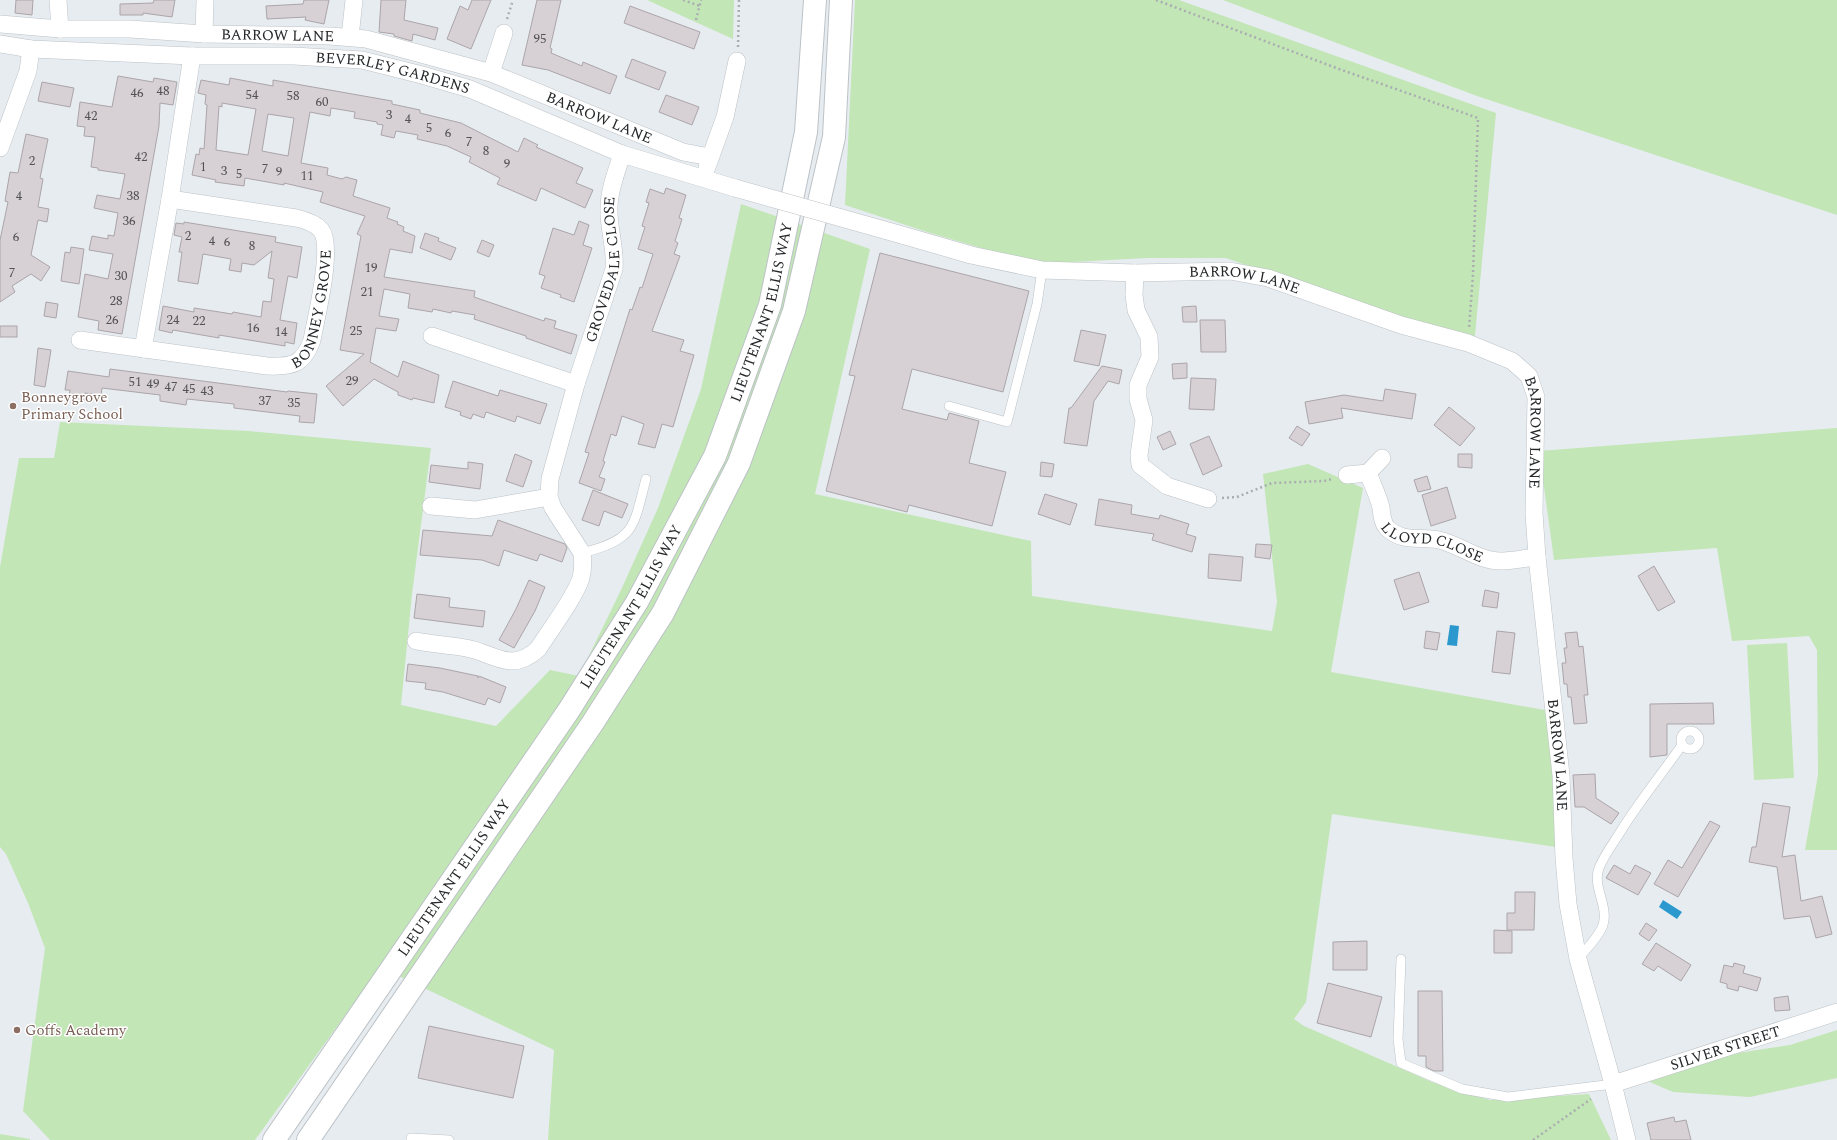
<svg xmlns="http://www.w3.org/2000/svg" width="1837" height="1140" font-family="Spectral,serif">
	<rect width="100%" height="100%" fill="#e7ecf1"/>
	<g fill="#c2e6b5">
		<polygon points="647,0 734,0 733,39"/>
		<polygon points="855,0 1179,0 1496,113 1474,346 1226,258 1147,258 1035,264 927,232 845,205"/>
		<polygon points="1223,0 1837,0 1837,215 1477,96"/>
		<polygon points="741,204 870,249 815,494 1031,541 1032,596 1272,631 1277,602 1263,474 1308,464 1363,488 1331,672 1550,711 1556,847 1332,814 1306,1002 1294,1019 1304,1026 1432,1082 1490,1100 1589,1094 1611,1140 548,1140 554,1050 380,967 255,1140 50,1140 23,1111 45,948 28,903 6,854 0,847 0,567 19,458 54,458 60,422 249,431 431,448 412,594 401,705 496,726 550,670 579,676 621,590 658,508 701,389"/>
		<polygon points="1837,428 1837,850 1805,850 1818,775 1817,650 1809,636 1732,641 1717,548 1554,560 1539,451"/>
		<polygon points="1787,643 1794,778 1754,780 1747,645"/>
		<polygon points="1837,1030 1837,1078 1750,1097 1673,1092 1643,1079 1738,1053 1790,1045"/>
		<polygon points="0,1134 30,1139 30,1140 0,1140"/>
	</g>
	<g fill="#2c99ce">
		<polygon points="1450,625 1459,626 1457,646 1447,645"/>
		<polygon points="1663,900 1682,912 1677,919 1659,907"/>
	</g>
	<g fill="#d7d0d4" stroke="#aba5a9" fill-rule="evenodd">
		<polygon points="16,0 33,0 32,15 15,13"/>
		<polygon points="154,0 175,0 172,17 143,13 143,15 120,15 120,4 153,3"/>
		<polygon points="304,0 329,0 324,24 305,20 306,17 267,19 266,6 303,4"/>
		<polygon points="381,0 406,0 404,20 438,28 435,40 413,34 412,41 394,36 394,34 379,32"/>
		<polygon points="472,0 491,0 471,49 447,39 460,6 468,10"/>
		<polygon points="537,0 561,0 550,48 552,49 551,53 582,66 583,62 617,76 610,94 548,70 522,65"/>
		<polygon points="630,6 700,32 694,49 624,23"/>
		<polygon points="632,59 666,72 659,90 625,77"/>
		<polygon points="118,76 153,82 154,78 177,82 173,105 160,103 159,126 122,334 98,330 99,321 78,317 85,274 108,279 113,254 89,250 92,236 108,239 108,235 114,236 118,213 94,208 97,195 120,199 125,174 98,170 98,168 91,167 95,137 84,136 85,127 77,126 80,102 112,107"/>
		<path d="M 230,78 L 273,86 L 273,80 L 392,101 L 392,104 L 420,110 L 420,113 L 461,123 L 518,152 L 524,138 L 538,145 L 536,147 L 583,168 L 576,183 L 593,190 L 585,208 L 541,188 L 536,201 L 497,184 L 500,178 L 469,162 L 471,157 L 447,146 L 417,139 L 418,135 L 396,131 L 394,138 L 381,135 L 383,125 L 377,124 L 377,122 L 354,118 L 355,112 L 331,108 L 330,116 L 310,112 L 301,163 L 328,168 L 327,175 L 342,179 L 346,177 L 357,180 L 353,196 L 390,208 L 387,218 L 398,222 L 397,224 L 404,227 L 403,231 L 415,236 L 412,253 L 390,249 L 384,277 L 475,291 L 474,297 L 544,321 L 545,318 L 556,321 L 554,328 L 577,335 L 571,354 L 526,338 L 526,336 L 474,319 L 475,315 L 452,311 L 451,313 L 433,309 L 432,312 L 408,308 L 410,294 L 384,289 L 379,316 L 399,319 L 396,331 L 376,328 L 370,362 L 398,377 L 403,361 L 439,375 L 434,403 L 413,398 L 412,400 L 398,395 L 398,392 L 374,379 L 343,406 L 326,386 L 364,354 L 340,350 L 361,236 L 357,234 L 365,216 L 320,202 L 323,192 L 284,183 L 284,185 L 245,178 L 244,186 L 215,182 L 216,180 L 192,175 L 196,154 L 199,155 L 200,148 L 204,149 L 207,105 L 205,104 L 206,95 L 198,93 L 201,80 L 229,85 ZM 222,103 L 256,109 L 248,155 L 216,150 L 219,106 L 222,107 ZM 268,114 L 294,118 L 288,156 L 262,151 Z"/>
		<polygon points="42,82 74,88 70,107 38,101"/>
		<polygon points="666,95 699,107 692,125 659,112"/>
		<polygon points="26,134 48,139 40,178 43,179 38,207 49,209 47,222 38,220 31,255 50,267 41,281 31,274 12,286 15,292 0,302 0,240 8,202 5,201 10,172 18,173"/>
		<polygon points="666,188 686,195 679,218 682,219 675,241 678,243 674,254 680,256 652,331 684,340 680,351 694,355 673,427 662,424 655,448 638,444 644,424 622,416 616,436 611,434 603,461 605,462 599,477 605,479 601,491 579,483 589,453 585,452 630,309 632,310 640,287 642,288 653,254 638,249 645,227 642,226 649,203 646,202 650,189 664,194"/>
		<polygon points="579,221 589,225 583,245 592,248 574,302 560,297 561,295 541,288 545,276 539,274 553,228 574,235"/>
		<polygon points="184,222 276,237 275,242 302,247 297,278 288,276 280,320 297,323 294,344 285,342 285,346 219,335 219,338 173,330 172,333 159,330 163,306 194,312 194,308 232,314 233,312 261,317 263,301 271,302 274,279 268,278 272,251 254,265 242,263 241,272 229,270 231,259 203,254 198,284 178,281 182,252 179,252 182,237 174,235 176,223 184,224"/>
		<polygon points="425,233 439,238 438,241 456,248 451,260 420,248"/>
		<polygon points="482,240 494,245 489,257 477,252"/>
		<polygon points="71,247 84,249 79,284 61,281 65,252 70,253"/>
		<polygon points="880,253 1029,291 1003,392 912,369 902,409 947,420 949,413 979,421 969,463 1006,472 992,526 909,505 907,512 826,491 855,376 849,375"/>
		<polygon points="46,302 58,304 56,318 44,316"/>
		<polygon points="1196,306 1197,322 1183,322 1182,307"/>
		<polygon points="1200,320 1225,320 1226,352 1201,352"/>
		<rect x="0" y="326" width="17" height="11"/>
		<polygon points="1081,330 1106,335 1099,366 1074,361"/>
		<polygon points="38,348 51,350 45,387 34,385"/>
		<polygon points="1187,363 1187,378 1173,379 1172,364"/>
		<polygon points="1102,366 1122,370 1119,384 1108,381 1094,401 1087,446 1064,443 1069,408 1071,408"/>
		<polygon points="110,369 287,392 288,391 317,394 314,423 299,422 300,416 234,408 234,404 187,399 186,405 160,401 160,395 102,388 101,395 85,393 85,400 69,397 70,390 65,390 68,371 109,377"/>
		<polygon points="1191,378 1216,379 1214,410 1189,409"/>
		<polygon points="453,381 498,396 500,390 547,404 540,424 517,416 515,422 486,412 484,418 473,414 471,419 460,415 461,412 445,407"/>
		<polygon points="1385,389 1416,394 1412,419 1341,408 1343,418 1309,424 1305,402 1344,395 1383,401"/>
		<polygon points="1449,407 1475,428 1460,446 1434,425"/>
		<polygon points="1297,426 1310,434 1302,446 1289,438"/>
		<polygon points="1170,431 1176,444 1163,450 1157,437"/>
		<polygon points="1209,436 1222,466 1203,475 1190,444"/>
		<polygon points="515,454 532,461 523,487 506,481"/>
		<polygon points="1458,454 1472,454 1472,468 1458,467"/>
		<polygon points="468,462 483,464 480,489 429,482 431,465 468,469"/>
		<polygon points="1041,462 1054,464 1052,477 1040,476"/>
		<polygon points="1427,476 1431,489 1418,492 1414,480"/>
		<polygon points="1447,487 1456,518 1431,526 1422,495"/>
		<polygon points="593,490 628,504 622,518 604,511 599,526 582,520"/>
		<polygon points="1045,494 1077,504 1070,525 1038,514"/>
		<polygon points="1099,499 1132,505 1131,514 1159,519 1160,515 1189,524 1186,534 1196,537 1192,552 1152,540 1154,534 1095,525"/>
		<polygon points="498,520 565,544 567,548 562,562 540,554 537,561 504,550 499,566 482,560 420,555 423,530 492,536"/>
		<polygon points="1256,544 1272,545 1270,559 1255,557"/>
		<polygon points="1209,554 1243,557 1241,581 1208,578"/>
		<polygon points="1654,566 1675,602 1658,611 1638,576"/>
		<polygon points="1419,572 1429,602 1404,610 1394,580"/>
		<polygon points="529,580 545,587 535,611 514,648 499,640 516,609"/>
		<polygon points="1485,590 1499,593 1497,608 1482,606"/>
		<polygon points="417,594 450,598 449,607 485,611 483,627 414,618"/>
		<polygon points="1426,631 1440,633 1437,650 1424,648"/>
		<polygon points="1497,631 1515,633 1510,674 1492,672"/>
		<polygon points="1577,632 1579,647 1583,646 1588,695 1584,695 1587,723 1574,724 1571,697 1568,697 1567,684 1564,684 1562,663 1566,663 1564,648 1567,648 1565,633"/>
		<polygon points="408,664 440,668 478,676 478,678 479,676 506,687 500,703 488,698 485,705 443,692 425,689 426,683 406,681"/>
		<polygon points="1713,703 1714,724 1667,724 1667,755 1650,757 1650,704"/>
		<polygon points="1595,774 1596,798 1619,813 1611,824 1584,807 1575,807 1573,775"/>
		<polygon points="1763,803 1790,807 1782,857 1795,855 1801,901 1822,896 1832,934 1816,938 1810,916 1784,919 1777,867 1749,862 1752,847 1756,847"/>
		<polygon points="1710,821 1720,826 1678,897 1654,884 1668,860 1682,868"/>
		<polygon points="1614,865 1630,874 1635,865 1651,873 1638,895 1606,878"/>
		<polygon points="1515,892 1535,892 1534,930 1507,930 1507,913 1515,913"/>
		<polygon points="1646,923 1657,930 1649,941 1639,934"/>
		<polygon points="1494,930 1512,931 1512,953 1494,953"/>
		<polygon points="1367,941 1367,970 1333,970 1333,942"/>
		<polygon points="1656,943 1691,965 1681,981 1658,966 1654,971 1642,964"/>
		<polygon points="1734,963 1745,966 1743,973 1761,978 1757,991 1739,986 1738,991 1727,988 1727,984 1720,982 1724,965 1733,967"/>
		<polygon points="1328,983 1382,997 1371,1037 1317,1023"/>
		<polygon points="1418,991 1442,991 1443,1071 1434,1071 1426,1067 1426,1056 1418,1056"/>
		<polygon points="1788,996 1790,1010 1775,1011 1774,998"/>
		<polygon points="429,1026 524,1046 513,1098 418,1078"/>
		<polygon points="1674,1117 1675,1122 1686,1120 1691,1140 1651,1140 1647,1123"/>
	</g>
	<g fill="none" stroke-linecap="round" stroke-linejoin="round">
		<g stroke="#bcc2c6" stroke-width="10">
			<g id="lane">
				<polyline points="949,406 1007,422 1037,304 1042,270"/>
				<path d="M 582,553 C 636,539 633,528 646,479"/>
				<circle cx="1690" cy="740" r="9"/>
				<polyline points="1401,959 1398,1039 1401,1063 1462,1089 1508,1097 1613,1084"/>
				<path d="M 1578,959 C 1586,949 1599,937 1603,925 C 1609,906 1592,887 1599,868 C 1604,856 1612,845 1619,834 C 1638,803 1661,775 1682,745"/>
				<polyline points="411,1140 411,1138 449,1140"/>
			</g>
		</g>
		<g stroke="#bcc2c6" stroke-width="18">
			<g id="street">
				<polyline points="58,0 60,29"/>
				<path id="s1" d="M 0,24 L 60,29 L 130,29 L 204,34 L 330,36 L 366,39 L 491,73 L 683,152 L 710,157"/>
				<polyline points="204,34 205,0"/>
				<polyline points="350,37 354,0"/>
				<path id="s2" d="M 0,44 L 31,49 L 192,56 L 294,56 L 362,60 L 422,75 L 470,89 L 622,154 L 735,188"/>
				<polyline points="491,73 504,33"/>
				<polyline points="0,148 28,71 31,49"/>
				<polyline points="707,167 725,117 737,61"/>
				<path id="s3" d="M 902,235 L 971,255 L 1042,270 L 1135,273 L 1230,271 L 1268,278 L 1401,325 L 1468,343 L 1512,361 L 1529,376 L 1536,397 L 1534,513 L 1537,557 L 1561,775 L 1564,858 L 1568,904 L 1578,959 L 1613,1084 L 1627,1140"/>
				<polyline points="1135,273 1134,295 1136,310 1149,337 1150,357 1138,385 1138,399 1144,420 1139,455 1140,465 1167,486 1208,499"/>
				<polyline points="432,336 576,384"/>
				<path id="s4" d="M 80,340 L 267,366 C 292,367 303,365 312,340 C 316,318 334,247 321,230 C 315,223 305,220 296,218 L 170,199"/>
				<polyline points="143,349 170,199 192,56"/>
				<path id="s5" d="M 1368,473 C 1372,484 1379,497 1381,508 C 1382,515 1382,522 1387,528 C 1403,543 1420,536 1439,540 C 1460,545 1479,561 1500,561 C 1512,561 1525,558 1537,557"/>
				<polyline points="1347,475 1368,473 1382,458"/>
				<polyline points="431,506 475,510 549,497"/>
				<path id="s6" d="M 416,641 C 432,644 449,645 466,648 C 494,653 511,674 538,649 C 550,630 574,599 581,578 C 583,570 583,561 582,553 L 553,508 L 549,497 L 550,479 L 576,384 L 614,269 C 616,248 608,228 609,208 C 609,189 617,171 622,154"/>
				<path id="s7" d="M 1613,1084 L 1837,1012"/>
			</g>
		</g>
		<g stroke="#bcc2c6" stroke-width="24">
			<g id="secondary">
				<path id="s8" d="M 274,1140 L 569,710 L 637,602 L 715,456 L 770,305 L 806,132 L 815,0"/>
				<polyline points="308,1140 592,724 663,613 739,463 794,311 834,137 841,0"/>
			</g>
		</g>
		<g stroke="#aaaeb2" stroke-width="2.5" stroke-dasharray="2 3" stroke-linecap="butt">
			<polyline points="683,0 700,6"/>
			<polyline points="1156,0 1339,69 1478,118 1473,274 1469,329"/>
			<polyline points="507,19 513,0"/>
			<polyline points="696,20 701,0"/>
			<polyline points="738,47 739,0"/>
			<polyline points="1222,498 1237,497 1272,483 1324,481 1332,479"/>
			<polyline points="1533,1140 1591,1099"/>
		</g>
		<use href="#lane" stroke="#fff" stroke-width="9"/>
		<use href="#street" stroke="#fff" stroke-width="17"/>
		<use href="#secondary" stroke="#fff" stroke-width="22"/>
		<g stroke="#bcc2c6" stroke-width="18" stroke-linecap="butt">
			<polyline id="street-bridge" points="735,188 902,235"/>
		</g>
		<use href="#street-bridge" stroke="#fff" stroke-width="17"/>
	</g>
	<g fill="#8d6e63" stroke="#fff" stroke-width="1.5">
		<circle cx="13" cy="406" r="4"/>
		<circle cx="17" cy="1030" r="4"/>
	</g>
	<g text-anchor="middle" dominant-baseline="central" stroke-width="3" stroke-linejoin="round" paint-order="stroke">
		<g font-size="13" fill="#525154">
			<text x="540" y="39">95</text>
			<text x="163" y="91">48</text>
			<text x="137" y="93">46</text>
			<text x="252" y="95">54</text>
			<text x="293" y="96">58</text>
			<text x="322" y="102">60</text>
			<text x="389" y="115">3</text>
			<text x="91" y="116">42</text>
			<text x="408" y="119">4</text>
			<text x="429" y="128">5</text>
			<text x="448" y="133">6</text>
			<text x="469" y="142">7</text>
			<text x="486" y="151">8</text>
			<text x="141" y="157">42</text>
			<text x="32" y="161">2</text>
			<text x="507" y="164">9</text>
			<text x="203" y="167">1</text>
			<text x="265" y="169">7</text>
			<text x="224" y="171">3</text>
			<text x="279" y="172">9</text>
			<text x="239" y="174">5</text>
			<text x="307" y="176">11</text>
			<text x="19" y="196">4</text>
			<text x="133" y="196">38</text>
			<text x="129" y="221">36</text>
			<text x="188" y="236">2</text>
			<text x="16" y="237">6</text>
			<text x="212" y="241">4</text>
			<text x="227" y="242">6</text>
			<text x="252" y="246">8</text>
			<text x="371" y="268">19</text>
			<text x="12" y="273">7</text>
			<text x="121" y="276">30</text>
			<text x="367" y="292">21</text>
			<text x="116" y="301">28</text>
			<text x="112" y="320">26</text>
			<text x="173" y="320">24</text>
			<text x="199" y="321">22</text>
			<text x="253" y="328">16</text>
			<text x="356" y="331">25</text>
			<text x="281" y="332">14</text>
			<text x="352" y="381">29</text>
			<text x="135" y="382">51</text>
			<text x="153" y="384">49</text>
			<text x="171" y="387">47</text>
			<text x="189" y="389">45</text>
			<text x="207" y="391">43</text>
			<text x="265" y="401">37</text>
			<text x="294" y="403">35</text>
		</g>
		<g font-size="15" fill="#252729" stroke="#fff">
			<text stroke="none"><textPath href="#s1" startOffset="278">BARROW LANE</textPath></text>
			<text stroke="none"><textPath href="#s2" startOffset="395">BEVERLEY GARDENS</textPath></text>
			<text stroke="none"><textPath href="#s1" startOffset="613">BARROW LANE</textPath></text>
			<text stroke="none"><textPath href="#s6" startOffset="537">GROVEDALE CLOSE</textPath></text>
			<text stroke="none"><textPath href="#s3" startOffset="348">BARROW LANE</textPath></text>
			<text stroke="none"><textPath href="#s4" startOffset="276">BONNEY GROVE</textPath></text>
			<text stroke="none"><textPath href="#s8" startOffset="966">LIEUTENANT ELLIS WAY</textPath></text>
			<text stroke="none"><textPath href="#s3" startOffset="709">BARROW LANE</textPath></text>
			<text stroke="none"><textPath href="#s5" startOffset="107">LLOYD CLOSE</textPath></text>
			<text stroke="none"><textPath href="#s8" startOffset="642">LIEUTENANT ELLIS WAY</textPath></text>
			<text stroke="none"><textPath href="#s3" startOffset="1033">BARROW LANE</textPath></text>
			<text stroke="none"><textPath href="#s8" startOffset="318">LIEUTENANT ELLIS WAY</textPath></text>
			<text stroke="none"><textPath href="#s7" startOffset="118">SILVER STREET</textPath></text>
		</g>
		<g font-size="15" fill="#785e54" stroke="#fff" text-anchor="start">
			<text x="21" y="397">Bonneygrove<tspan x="21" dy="17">Primary School</tspan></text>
			<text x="25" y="1030">Goffs Academy</text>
		</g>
	</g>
</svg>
